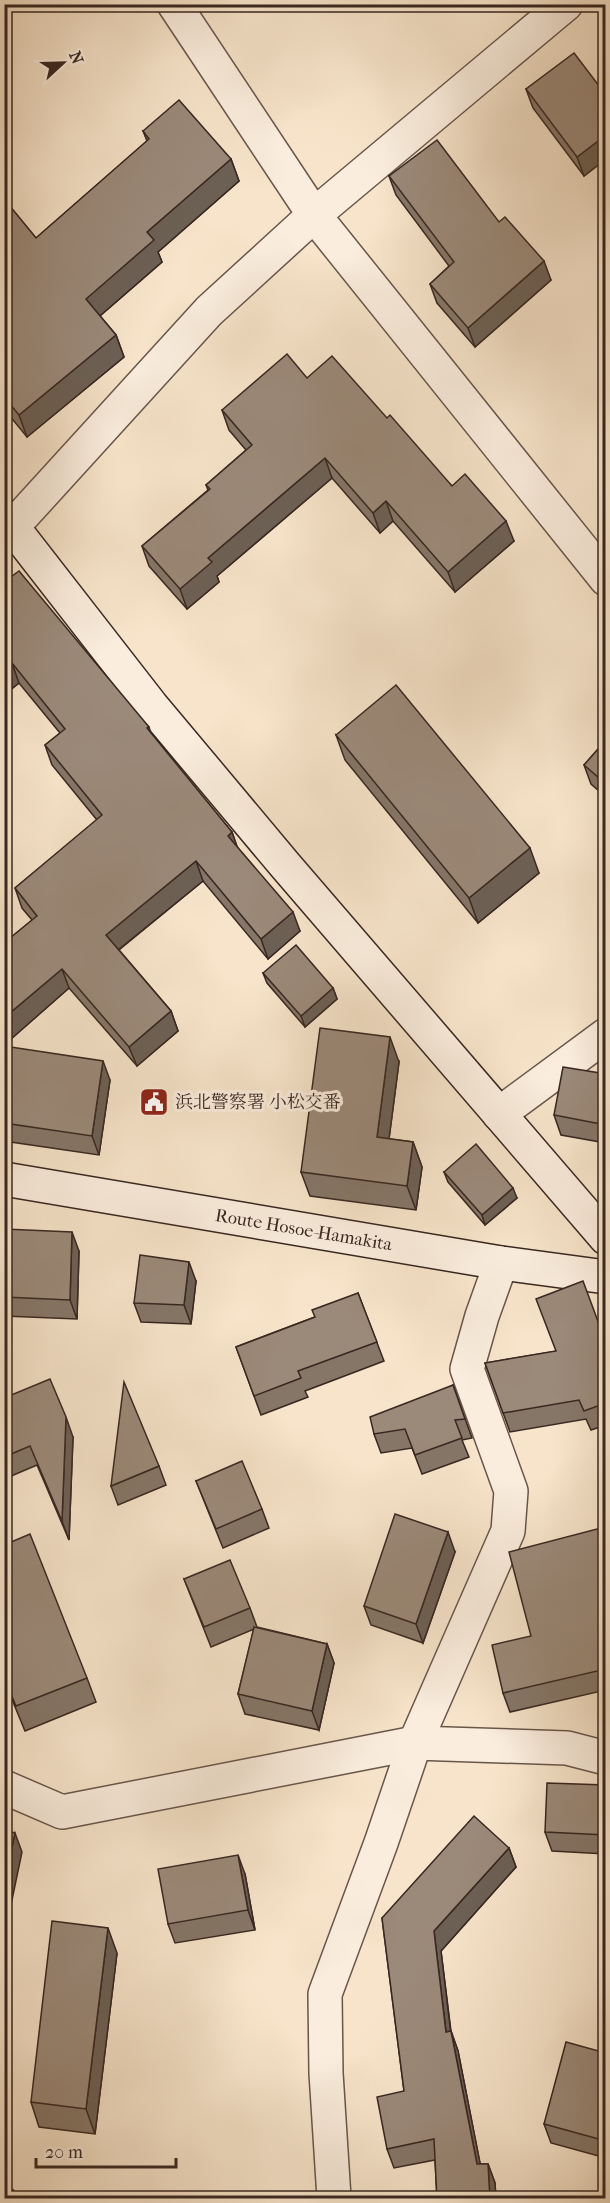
<svg xmlns="http://www.w3.org/2000/svg" width="610" height="2203" font-family="'IM FELL French Canon','Noto Serif JP',serif">
	<rect width="100%" height="100%" fill="#f7e4ca"/>
	<filter id="stains"><feTurbulence type="fractalNoise" baseFrequency=".00333" numOctaves="4"/><feColorMatrix values="0 0 0 0 .2 0 0 0 0 .09 0 0 0 0 .02 0 0 0 .5 -.17"/></filter>
	<radialGradient id="worn" r=".72"><stop offset=".6" stop-color="#630" stop-opacity="0"/><stop offset="1" stop-color="#630" stop-opacity=".3"/></radialGradient>
	<g fill="none" stroke-linecap="round" stroke-linejoin="round">
		<g stroke="#68564b" stroke-width="36">
			<g id="street">
				<polyline points="174,4 314,215 606,579"/>
				<polyline points="4,536 209,311 314,215 566,4"/>
				<polyline points="499,1114 606,1035"/>
				<polyline points="4,1787 62,1812 415,1743 567,1748 606,1758"/>
				<polyline points="334,2198 326,2073 325,1994 381,1843 415,1743 508,1531 511,1491 467,1369 482,1316 501,1263"/>
			</g>
		</g>
		<g stroke="#382721" stroke-width="36">
			<g id="secondary">
				<polyline points="4,516 151,705 285,865 606,1238"/>
				<path id="s1" d="M 4,1179 L 501,1263 L 606,1277"/>
			</g>
		</g>
		<use href="#street" stroke="#faeddd" stroke-width="33"/>
		<use href="#secondary" stroke="#faeddd" stroke-width="33"/>
		<polyline stroke="#382721" stroke-width="4.5" stroke-dasharray="10 10" stroke-linecap="butt" points="4,2189 40,2198"/>
	</g>
	<g fill="#857668" stroke="#382721" stroke-width="1.5">
		<polygon points="526,89 606,95 606,159 584,176 533,108"/>
		<polygon points="143,131 231,159 239,181 158,252 162,262 100,316 116,335 124,357 27,437 4,409 4,199 36,238 147,141"/>
		<polygon points="389,176 499,222 551,280 475,347 437,303 430,284 449,266 396,195"/>
		<polygon points="307,378 387,418 452,486 514,541 455,592 393,521 380,533 332,478 217,576 219,582 187,609 149,566 142,546 208,490 206,485 246,450 229,430 222,410"/>
		<polygon points="4,582 149,727 151,734 232,832 237,847 300,931 268,959 203,881 119,950 171,1011 178,1031 137,1066 69,988 11,1039 4,1031 4,943 32,920 22,908 15,888 97,820 52,765 45,745 60,733 19,683 4,695"/>
		<polygon points="336,735 539,873 478,923 345,760"/>
		<polygon points="606,740 606,797 591,784 584,765"/>
		<polygon points="263,973 333,988 337,999 305,1027 267,983"/>
		<polygon points="4,1046 110,1080 99,1155 4,1141"/>
		<polygon points="399,1062 389,1139 413,1142 422,1167 416,1210 310,1196 301,1172"/>
		<polygon points="606,1074 606,1143 561,1135 554,1115"/>
		<polygon points="444,1172 517,1198 485,1225 448,1182"/>
		<polygon points="4,1229 79,1251 77,1319 4,1316"/>
		<polygon points="196,1281 191,1324 141,1322 134,1303"/>
		<polygon points="358,1293 384,1361 305,1391 308,1397 261,1415 236,1347 315,1317"/>
		<polygon points="606,1343 606,1425 591,1430 586,1419 510,1432 485,1363"/>
		<polygon points="453,1385 472,1438 462,1440 469,1457 422,1474 412,1448 381,1453 374,1434"/>
		<polygon points="4,1398 73,1437 69,1540 37,1465 4,1479"/>
		<polygon points="159,1466 166,1485 118,1505 111,1486"/>
		<polygon points="196,1481 262,1509 269,1528 223,1548"/>
		<polygon points="606,1515 606,1690 510,1712 503,1693 531,1636 605,1527"/>
		<polygon points="4,1545 87,1678 96,1702 25,1731 4,1680"/>
		<polygon points="455,1552 423,1643 371,1625 364,1606"/>
		<polygon points="184,1579 250,1608 257,1627 327,1644 334,1663 319,1730 245,1714 238,1694 254,1629 211,1647"/>
		<polygon points="606,1785 606,1854 552,1851 545,1832"/>
		<polygon points="509,1848 516,1867 441,1951 451,2031 458,2051 480,2164 488,2164 495,2183 496,2199 437,2199 435,2160 394,2168 387,2149 404,2091 382,1918"/>
		<polygon points="245,1874 255,1930 175,1943 168,1924"/>
		<polygon points="117,1953 95,2134 39,2127 31,2102"/>
		<polygon points="606,2053 606,2158 551,2143 544,2124"/>
	</g>
	<g fill="#6c6055" stroke="#382721" stroke-width="1.5">
		<polygon points="606,135 606,159 584,176 577,157"/>
		<polygon points="231,159 239,181 158,252 162,262 94,321 86,299 147,232"/>
		<polygon points="544,261 551,280 475,347 468,328"/>
		<polygon points="116,335 124,357 27,437 19,415"/>
		<polygon points="325,458 332,478 217,576 219,582 187,609 180,589 208,558"/>
		<polygon points="386,501 393,521 380,533 373,513"/>
		<polygon points="506,521 514,541 455,592 448,572"/>
		<polygon points="12,663 19,683 4,695 4,669"/>
		<polygon points="232,832 239,852 228,836"/>
		<polygon points="530,848 539,873 478,923 469,898"/>
		<polygon points="196,861 203,881 113,954 106,935"/>
		<polygon points="293,912 300,931 268,959 261,939"/>
		<polygon points="62,969 69,988 11,1039 4,1021 4,1018"/>
		<polygon points="333,988 337,999 305,1027 301,1016"/>
		<polygon points="171,1011 178,1031 137,1066 129,1047"/>
		<polygon points="390,1037 399,1062 386,1162 377,1137"/>
		<polygon points="103,1061 110,1080 99,1155 92,1136"/>
		<polygon points="413,1142 422,1167 416,1210 407,1186"/>
		<polygon points="513,1188 517,1198 485,1225 482,1215"/>
		<polygon points="72,1232 79,1251 77,1319 70,1300"/>
		<polygon points="189,1262 196,1281 191,1324 184,1305"/>
		<polygon points="66,1417 73,1437 69,1540 62,1521"/>
		<polygon points="448,1532 455,1552 423,1643 416,1624"/>
		<polygon points="327,1644 334,1663 319,1730 312,1711"/>
		<polygon points="15,1833 22,1852 4,1938 4,1885"/>
		<polygon points="509,1848 516,1867 441,1951 453,2051 446,2032 434,1931"/>
		<polygon points="238,1855 245,1874 255,1930 248,1910"/>
		<polygon points="108,1928 117,1953 95,2134 86,2109"/>
		<polygon points="451,2031 458,2051 484,2183 477,2164"/>
		<polygon points="488,2164 495,2183 496,2199 490,2199"/>
	</g>
	<g fill="#9b8979" stroke="#382721" stroke-width="1.5">
		<polygon points="574,53 606,95 606,135 577,157 526,89"/>
		<polygon points="179,100 231,159 147,232 154,240 86,299 116,335 19,415 4,397 4,199 36,238 149,139 143,131"/>
		<polygon points="437,140 499,222 505,217 544,261 468,328 430,284 454,262 389,176"/>
		<polygon points="287,354 307,378 332,356 387,418 390,415 452,486 465,474 506,521 448,572 386,501 373,513 325,458 208,558 212,562 180,589 142,546 210,489 206,485 252,445 222,410"/>
		<polygon points="19,571 149,727 147,728 232,832 228,836 293,912 261,939 196,861 106,935 171,1011 129,1047 62,969 4,1018 4,943 37,916 15,888 102,815 45,745 65,729 12,663 4,669 4,582"/>
		<polygon points="396,685 530,848 469,898 336,735"/>
		<polygon points="606,740 606,784 584,765"/>
		<polygon points="296,945 333,988 301,1016 263,973"/>
		<polygon points="320,1028 390,1037 377,1137 413,1142 407,1186 301,1172"/>
		<polygon points="4,1046 103,1061 92,1136 4,1123"/>
		<polygon points="563,1067 606,1074 606,1125 554,1115"/>
		<polygon points="476,1144 513,1188 482,1215 444,1172"/>
		<polygon points="4,1229 72,1232 70,1300 4,1297"/>
		<polygon points="140,1255 189,1262 184,1305 134,1303"/>
		<polygon points="583,1281 606,1343 606,1403 584,1411 579,1400 503,1413 485,1363 556,1351 536,1299"/>
		<polygon points="358,1293 377,1342 298,1371 301,1378 254,1396 236,1347 315,1317 312,1310"/>
		<polygon points="50,1379 66,1417 62,1521 30,1446 4,1457 4,1398"/>
		<polygon points="124,1382 159,1466 111,1486"/>
		<polygon points="453,1385 465,1419 455,1420 462,1438 415,1455 405,1429 374,1434 370,1417"/>
		<polygon points="242,1461 262,1509 216,1529 196,1481"/>
		<polygon points="395,1514 448,1532 416,1624 364,1606"/>
		<polygon points="606,1515 606,1669 503,1693 492,1645 531,1636 509,1552 605,1527 602,1516"/>
		<polygon points="30,1534 87,1678 16,1706 4,1678 4,1545"/>
		<polygon points="230,1560 250,1608 204,1627 184,1579"/>
		<polygon points="254,1627 327,1644 312,1711 238,1694"/>
		<polygon points="547,1783 606,1785 606,1835 545,1832"/>
		<polygon points="474,1816 509,1848 434,1931 446,2032 451,2031 477,2164 488,2164 490,2199 437,2199 434,2139 387,2149 377,2097 404,2091 382,1918"/>
		<polygon points="4,1830 15,1833 4,1885"/>
		<polygon points="238,1855 248,1910 168,1924 158,1869"/>
		<polygon points="52,1921 108,1928 86,2109 31,2102"/>
		<polygon points="566,2042 606,2053 606,2141 544,2124"/>
	</g>
	<defs>
		<g id="civic-square" transform="scale(1.5)"><rect x="-9" y="-9" width="18" height="18" rx="4" fill="#8f2418" stroke="#faeddd"/><path d="M-.6-6.5H3V-4.5H.6V-3L4-1V1h2V6H-6V1h2V-1L-.6-3ZM-1.2 2.5V6h2.4V2.5Z" fill="#fff"/></g>
	</defs>
	<g fill-rule="evenodd">
		<use href="#civic-square" x="154" y="1102"/>
	</g>
	<g text-anchor="middle" dominant-baseline="central" stroke-width="6" stroke-linejoin="round" paint-order="stroke">
		<g font-size="18" fill="#382721" stroke="#faeddd" text-anchor="start">
			<text x="175" y="1102">浜北警察署 小松交番</text>
		</g>
		<g font-size="18" fill="#382721" stroke="#faeddd">
			<text stroke="none"><textPath href="#s1" startOffset="304">Route Hosoe-Hamakita</textPath></text>
		</g>
	</g>
	<rect width="610" height="2203" fill="none" stroke="#f7e4ca" stroke-width="24"/>
	<rect x="6" y="6" width="598" height="2191" fill="none" stroke="#382721" stroke-width="3"/>
	<rect x="12" y="12" width="586" height="2179" fill="none" stroke="#382721" stroke-width="1.5"/>
	<g transform="translate(63 63) rotate(68)" stroke="#faeddd" stroke-width="4.5" paint-order="stroke">
	<path d="M0-4.5L10 22L0 15L-10 22Z" fill="#382721"/>
	<text y="-9" font-size="16" font-weight="bold" text-anchor="middle" fill="#382721">N</text>
	</g>
	<path d="M36 2158v9h140v-9" fill="none" stroke="#382721" stroke-width="3"/>
	<text x="45" y="2158" font-size="18" fill="#382721" stroke="#faeddd" stroke-width="4.5" paint-order="stroke">20 m</text>
	<rect width="100%" height="100%" filter="url(#stains)"/>
	<rect width="100%" height="100%" fill="url(#worn)"/>
</svg>
